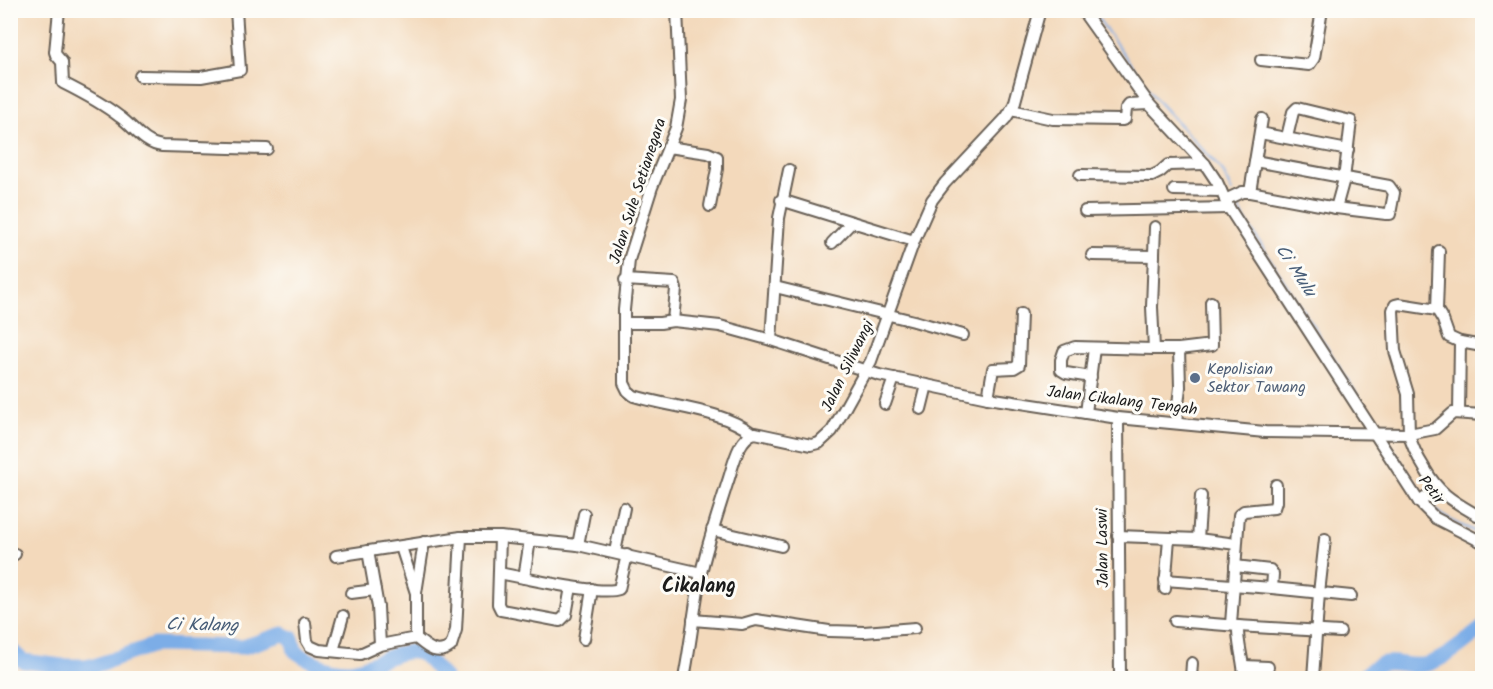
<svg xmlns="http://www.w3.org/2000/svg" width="1493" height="689" font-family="Kalam,sans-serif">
	<rect width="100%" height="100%" fill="#fdfcf7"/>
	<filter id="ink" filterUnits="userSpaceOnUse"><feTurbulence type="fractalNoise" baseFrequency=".0167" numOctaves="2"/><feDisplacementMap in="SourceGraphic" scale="12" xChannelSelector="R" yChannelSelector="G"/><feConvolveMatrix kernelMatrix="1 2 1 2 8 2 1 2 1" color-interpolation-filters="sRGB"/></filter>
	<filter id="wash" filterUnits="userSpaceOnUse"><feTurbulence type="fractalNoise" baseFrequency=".008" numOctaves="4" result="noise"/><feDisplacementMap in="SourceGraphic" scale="24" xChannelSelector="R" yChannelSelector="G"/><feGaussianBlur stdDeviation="1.35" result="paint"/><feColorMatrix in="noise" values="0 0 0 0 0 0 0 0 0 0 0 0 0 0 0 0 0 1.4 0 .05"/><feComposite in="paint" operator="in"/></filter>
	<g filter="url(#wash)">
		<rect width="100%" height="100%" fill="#f3d9bb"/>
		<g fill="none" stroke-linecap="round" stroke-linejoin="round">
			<g stroke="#7bade7" stroke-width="2">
				<polyline points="1092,10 1156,99 1223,172 1232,192"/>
				<polyline points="1235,200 1244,218 1379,429"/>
				<polyline points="1385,438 1424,496"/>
				<path d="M 1427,501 C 1440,519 1463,525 1482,535"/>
			</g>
			<g stroke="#7bade7" stroke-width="15">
				<path d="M 10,649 L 23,661 L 62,666 L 94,666 L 154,645 L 243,647 L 283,634 L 292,638 L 295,651 C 310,662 329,669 347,670 C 370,671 403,642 423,655 C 431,661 438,672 445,678"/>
				<path d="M 1363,678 C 1387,649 1401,671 1428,664 C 1447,658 1467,640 1482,628"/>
			</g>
		</g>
	</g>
	<g filter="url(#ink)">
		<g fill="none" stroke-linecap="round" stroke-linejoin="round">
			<g stroke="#675e54" stroke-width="14">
				<g id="minor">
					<path d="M 59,10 L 55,52 L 56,55 L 62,62 L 63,83 C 83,93 102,103 120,117 C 134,127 144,144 162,146 L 267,149"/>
					<path d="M 677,10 L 681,100 L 676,128 L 652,187 L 629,260 L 624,310 L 624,383 L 628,391 L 634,396 C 673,408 719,409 752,433"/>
					<polyline points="1082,10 1149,104 1205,164 1217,182 1229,208 1419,502 1435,518 1482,542"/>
					<polyline points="1261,60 1309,65 1314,58 1322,10"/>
					<polyline points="140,76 201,77 240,70 236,10"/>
					<polyline points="1011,110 1053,119 1122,120 1125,119 1126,109 1129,105 1149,104"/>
					<polyline points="1260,133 1348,150"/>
					<polyline points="1287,137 1293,112 1297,108 1351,121 1344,179 1336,208"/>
					<polyline points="668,147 708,153 717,157 717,169 710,206"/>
					<polyline points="1080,175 1152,176 1160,172 1168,165 1205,164"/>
					<polyline points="1174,190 1221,191"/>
					<polyline points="1250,192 1336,208 1386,214 1390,214 1394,193 1389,186 1255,161"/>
					<polyline points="781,200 852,222"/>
					<polyline points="1225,200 1242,192 1250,192 1262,119"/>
					<polyline points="1085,211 1229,208"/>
					<polyline points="1155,227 1152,307 1154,349 1179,349 1180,387 1176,423"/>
					<polyline points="832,243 852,222 914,241"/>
					<polyline points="1439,251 1437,310 1443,320 1449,337 1460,342 1459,413"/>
					<polyline points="1092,255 1154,256"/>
					<polyline points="625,280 674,283 676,289 673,321"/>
					<polyline points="775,287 914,321 963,335"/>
					<polyline points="1437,310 1399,304 1395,305 1393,310 1395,351 1408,394 1409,434 1435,429 1453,413 1482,415"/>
					<path d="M 624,323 L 660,323 L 673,321 L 720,326 L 771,340 L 879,375 L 988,398 L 1118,418 L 1265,432 L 1409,434 C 1412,447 1418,458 1425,469 C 1440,496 1457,503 1482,518"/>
					<polyline points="771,340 779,218 789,170"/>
					<polyline points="1460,342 1482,346"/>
					<polyline points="1179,349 1212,345 1211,302"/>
					<polyline points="1091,377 1066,373 1061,370 1061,360 1064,351 1075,347 1154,349"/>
					<polyline points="988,398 993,369 1014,368 1019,365 1021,314"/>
					<polyline points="885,404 894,378"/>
					<polyline points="921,409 927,385"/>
					<polyline points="1086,413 1094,348"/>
					<polyline points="1118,418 1120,678"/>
					<polyline points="1419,502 1438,489"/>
					<polyline points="712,530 781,546"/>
					<polyline points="1118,536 1198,539 1236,544"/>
					<polyline points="500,537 498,604 501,610 560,621 566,615 571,587"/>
					<polyline points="1198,539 1201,496"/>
					<path d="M 530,540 L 524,578 C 544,582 603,595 619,589 L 627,555"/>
					<polyline points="578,545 584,514"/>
					<polyline points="401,547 416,593"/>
					<path d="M 368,551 L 378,607 L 380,645 L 416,638 C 427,647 437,657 451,646 L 456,630 L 461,537"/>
					<polyline points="615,552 624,508"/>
					<polyline points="10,553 15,554"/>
					<polyline points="336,556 461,537 500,537 578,545 701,573"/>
					<polyline points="1235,566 1270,570 1273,574 1272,588"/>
					<polyline points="499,573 524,578"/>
					<polyline points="1165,580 1272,588 1351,596"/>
					<polyline points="1165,589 1169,538"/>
					<polyline points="351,593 375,590"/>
					<polyline points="693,620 742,624 756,620 829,631 864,632 915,628"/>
					<path d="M 1175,621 L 1238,626 C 1237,644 1244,661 1244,678"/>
					<polyline points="305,623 307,641 310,646 319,650 360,654 380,645"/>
					<polyline points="1231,624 1239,515 1244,511 1274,508 1276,502 1276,485"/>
					<polyline points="1238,626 1340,632"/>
					<polyline points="416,638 416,593 424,542"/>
					<polyline points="584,639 592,589"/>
					<polyline points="333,651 343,616"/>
					<polyline points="1244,666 1268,667"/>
					<path d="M 684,678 C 691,643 694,608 701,573 C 708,542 718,513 727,484 C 733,468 737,438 755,433 L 811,445 L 819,443 L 832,431 L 871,361 L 914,241 L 932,200 L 945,183 L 1006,118 L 1014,105 L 1040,10"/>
					<polyline points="1191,678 1192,663"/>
					<polyline points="1313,678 1319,593 1325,539"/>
				</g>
			</g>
			<use href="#minor" stroke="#fff" stroke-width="10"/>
		</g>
	</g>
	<circle fill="#5c6f8a" stroke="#fdfcf7" stroke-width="2" cx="1195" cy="378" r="6"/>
	<g text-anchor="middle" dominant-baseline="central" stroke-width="6" stroke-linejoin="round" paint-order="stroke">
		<g font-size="16" fill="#1c1c1c" stroke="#fdfcf7">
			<text transform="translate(638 191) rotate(-72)">Jalan Sule Setianegara</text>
			<text transform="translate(848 366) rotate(-64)">Jalan Siliwangi</text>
			<text transform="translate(1122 401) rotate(7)">Jalan Cikalang Tengah</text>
			<text transform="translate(1431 490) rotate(52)">Petir</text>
			<text transform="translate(1103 548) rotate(-91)">Jalan Laswi</text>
		</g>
		<g font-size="16" fill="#4e5e75" stroke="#fdfcf7" text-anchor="start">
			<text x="1207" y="369">Kepolisian<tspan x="1207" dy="18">Sektor Tawang</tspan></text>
		</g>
		<g font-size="18" font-style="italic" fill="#475d77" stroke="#fdfcf7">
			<text transform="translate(1295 271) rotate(57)">Ci Mulu</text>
			<text transform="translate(202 626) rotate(1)">Ci Kalang</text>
		</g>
		<g font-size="20" font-weight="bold" fill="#1c1c1c" stroke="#fdfcf7">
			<text x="699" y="587">Cikalang</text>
		</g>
	</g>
	<rect width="1493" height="689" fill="none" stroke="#fdfcf7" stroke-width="36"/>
</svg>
